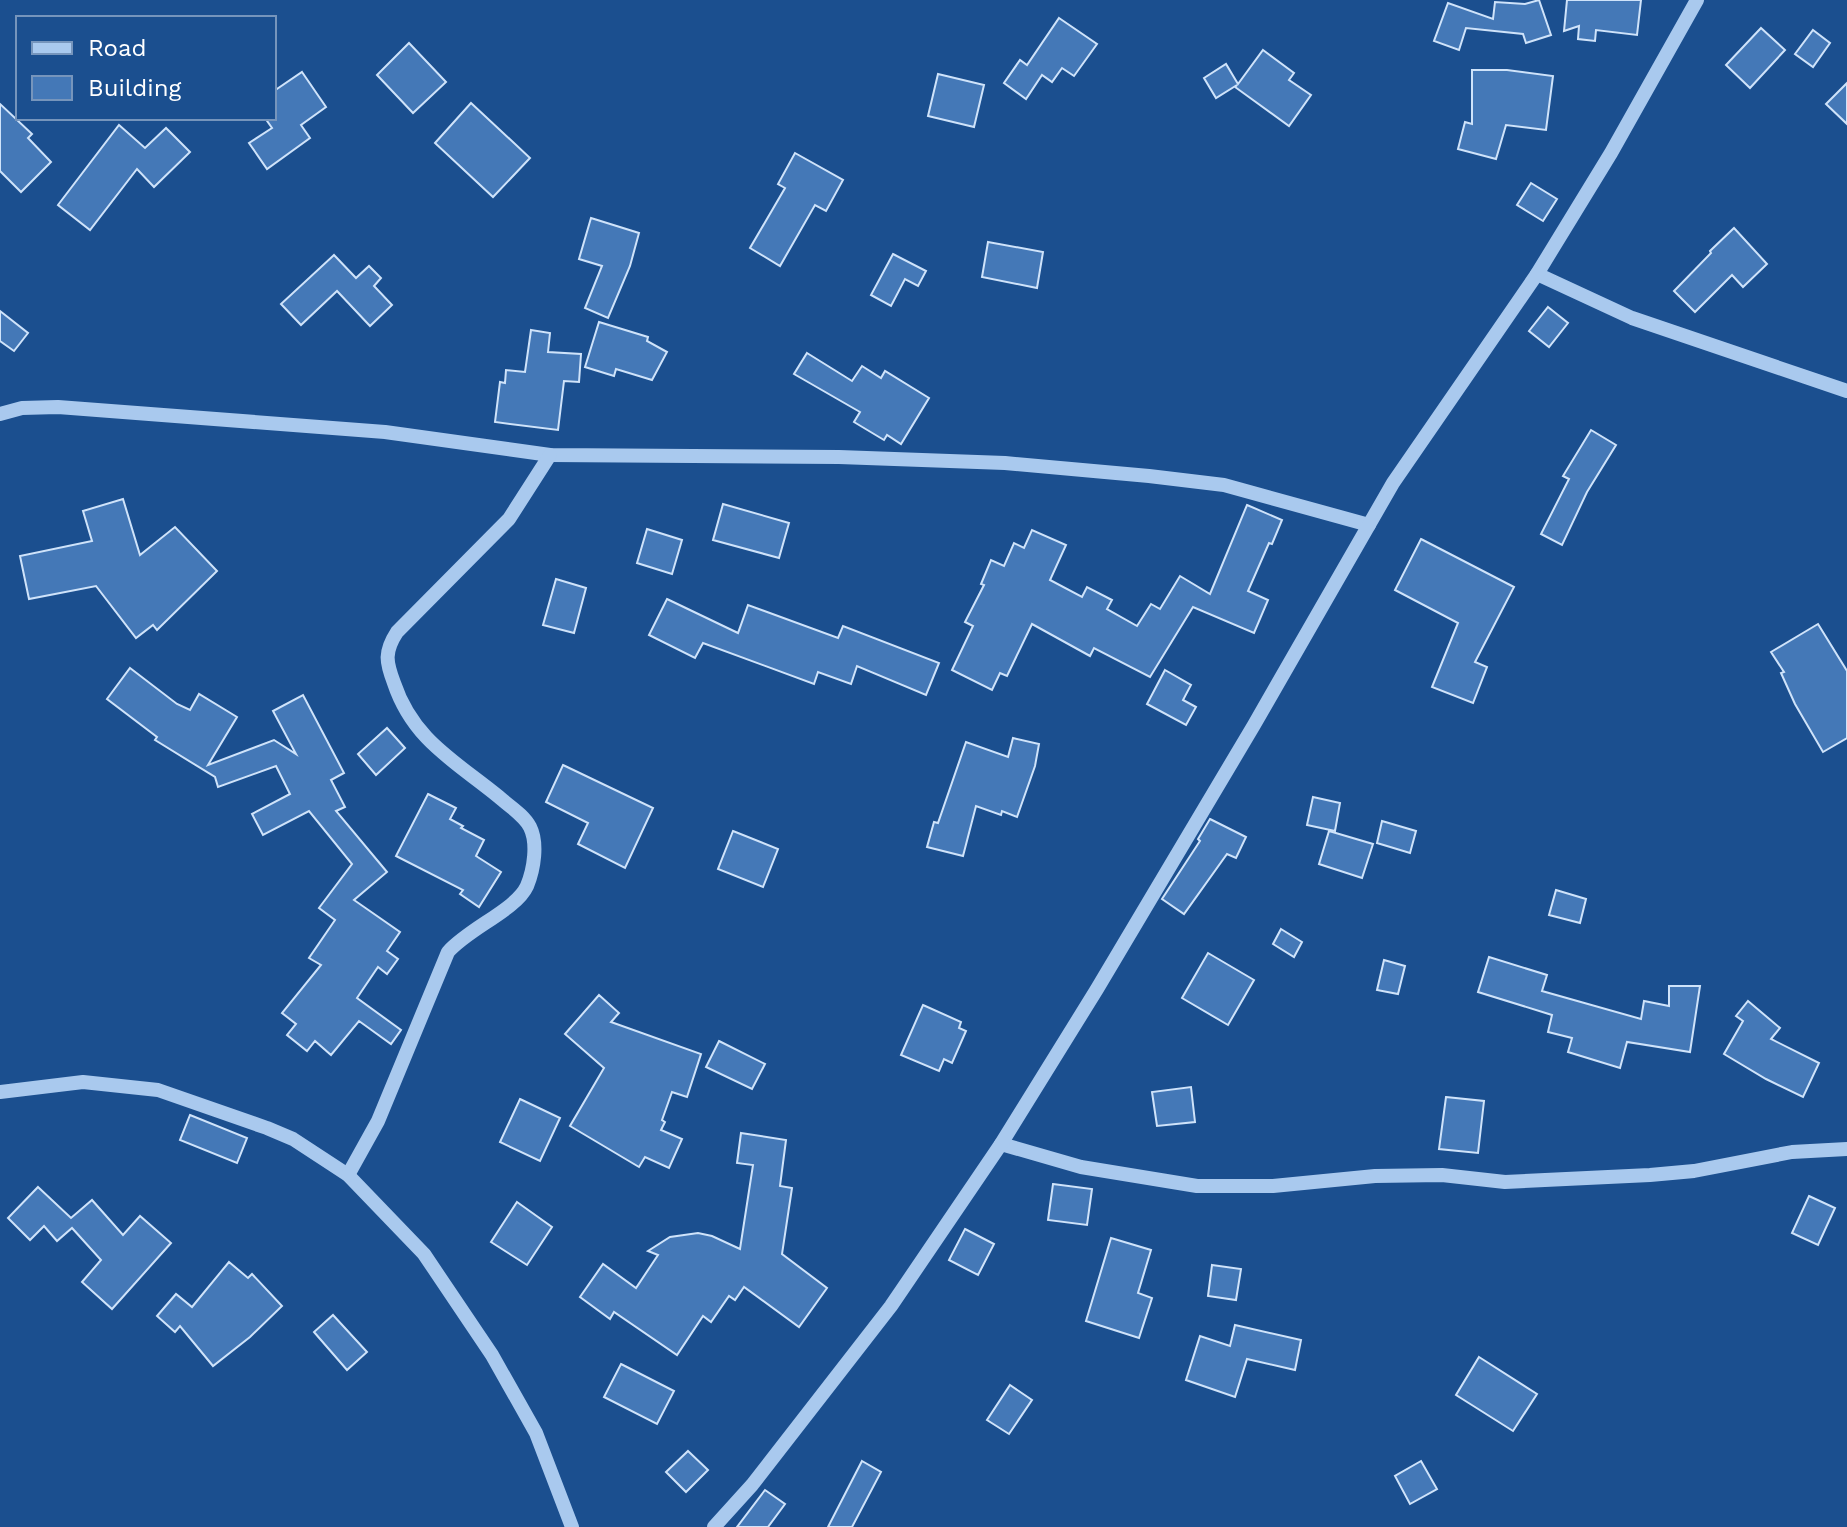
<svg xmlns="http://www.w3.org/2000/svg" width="1847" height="1527" font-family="'Work Sans',sans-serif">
	<rect width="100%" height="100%" fill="#1b4f8f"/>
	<g fill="#4478b7" stroke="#cfe3fa" stroke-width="2">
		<polygon points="1539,0 1551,35 1526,43 1523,34 1466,28 1459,50 1434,41 1448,3 1493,19 1495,2 1525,4"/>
		<polygon points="1567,0 1641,0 1637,35 1596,30 1595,41 1578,39 1579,26 1564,31"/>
		<polygon points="1059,18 1097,44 1074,76 1062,68 1052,82 1042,75 1026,99 1004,83 1020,60 1027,65"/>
		<polygon points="1761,28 1785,50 1750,88 1726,65"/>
		<polygon points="1813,30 1830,43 1813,67 1795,54"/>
		<polygon points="409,43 446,82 413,113 377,75"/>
		<polygon points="1263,50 1294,73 1289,80 1311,95 1289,126 1235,87 1237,85 1216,98 1204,78 1226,64 1238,84"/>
		<polygon points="1472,70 1507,70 1553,76 1546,130 1506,125 1496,159 1458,149 1465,122 1472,124"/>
		<polygon points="302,72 326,107 301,125 310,138 267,169 249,143 272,128 265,118 274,118 274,91"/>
		<polygon points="938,74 984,85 974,127 928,116"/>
		<polygon points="1847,83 1847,124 1826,104"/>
		<polygon points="471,103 530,158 493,197 435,143"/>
		<polygon points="0,104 32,134 28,138 51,162 21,192 0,171"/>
		<polygon points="119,125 145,148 166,128 190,152 154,187 137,169 90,230 58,205"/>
		<polygon points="795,153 843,180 826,211 815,205 780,266 750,248 785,188 778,184"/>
		<polygon points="1531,183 1557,199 1543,221 1517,205"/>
		<polygon points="591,218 639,233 630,266 608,318 585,308 602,266 579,259"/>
		<polygon points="1734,228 1767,264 1743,287 1732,275 1695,312 1674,291 1711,253 1710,251"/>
		<polygon points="988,242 1043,252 1037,288 982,277"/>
		<polygon points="893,254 926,271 918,286 905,279 891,306 871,295"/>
		<polygon points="334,255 356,278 369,266 381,278 374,286 392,305 370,326 337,291 301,325 281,304"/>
		<polygon points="1548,307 1568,323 1549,347 1529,331"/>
		<polygon points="0,311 28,333 14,351 0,341"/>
		<polygon points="599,322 648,337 647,341 667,352 652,380 616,369 614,376 585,367"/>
		<polygon points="531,330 550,333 548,352 581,354 579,382 564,381 558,430 495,422 500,382 505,383 506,370 525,372"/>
		<polygon points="807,353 852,381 862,366 881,378 885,371 929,398 901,444 887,435 884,440 854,422 860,412 794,374"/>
		<polygon points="1591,430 1616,445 1587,492 1562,545 1541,534 1569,479 1563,476"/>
		<polygon points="123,499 140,555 175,527 217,571 157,630 153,625 136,638 96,586 29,599 20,556 92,541 83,511"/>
		<polygon points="723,504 789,523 779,558 713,540"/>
		<polygon points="1247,505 1282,520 1272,544 1269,543 1248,591 1268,600 1254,633 1193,607 1150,677 1094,648 1090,656 1032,624 1007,676 1000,673 992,690 952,670 973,626 965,622 984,585 981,584 991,560 1004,566 1014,543 1024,548 1032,530 1066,545 1050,580 1082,597 1087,587 1112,600 1107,609 1137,626 1151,604 1160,609 1180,576 1210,594"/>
		<polygon points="647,529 682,540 672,574 637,563"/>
		<polygon points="1421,539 1514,587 1475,662 1487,667 1473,703 1432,687 1458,623 1395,590"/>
		<polygon points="556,579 586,588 574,633 543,625"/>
		<polygon points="667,599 738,633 748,605 838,638 843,626 939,663 926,695 857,666 851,684 818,672 814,684 703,643 695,658 649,635"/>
		<polygon points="1818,624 1847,671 1847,738 1823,752 1795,704 1781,673 1784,672 1771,652"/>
		<polygon points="130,668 177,704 190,710 199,694 237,717 208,765 274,740 296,754 273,711 303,695 344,773 331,780 345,807 336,811 387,872 354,900 400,932 387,951 398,959 387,974 378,967 357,998 401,1030 391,1044 359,1021 331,1055 315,1041 307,1051 287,1035 296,1024 282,1013 321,965 309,958 335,920 319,908 352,864 309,811 263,835 252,814 290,794 276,766 218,787 215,777 155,740 157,737 107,699"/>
		<polygon points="1165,670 1191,685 1183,700 1196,707 1186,725 1147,704"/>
		<polygon points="387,728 405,748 376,775 358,754"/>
		<polygon points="1013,738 1039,744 1035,766 1017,817 1002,811 1001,815 976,806 963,856 927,847 934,822 938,823 966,742 1008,757"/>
		<polygon points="563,765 653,808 625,868 578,844 588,823 546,802"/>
		<polygon points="428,794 456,808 450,819 463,826 461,828 484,840 476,856 501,872 479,907 460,894 463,890 396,856"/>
		<polygon points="1313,797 1340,803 1335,831 1307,825"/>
		<polygon points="1210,819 1246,837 1236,858 1227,854 1184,914 1162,899 1200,841 1198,839"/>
		<polygon points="1382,821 1416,831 1410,853 1377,843"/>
		<polygon points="733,831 778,849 763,887 718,869"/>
		<polygon points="1329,831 1373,844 1362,878 1319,864"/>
		<polygon points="1556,890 1586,899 1580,923 1549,915"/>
		<polygon points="1281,929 1302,942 1294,957 1273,944"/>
		<polygon points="1208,953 1254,980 1228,1025 1182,998"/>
		<polygon points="1489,957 1547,975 1542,991 1641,1019 1644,1001 1669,1006 1669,986 1700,986 1690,1052 1627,1042 1620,1068 1568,1052 1572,1038 1548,1032 1552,1015 1478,992"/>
		<polygon points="1384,960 1405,966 1398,994 1377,990"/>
		<polygon points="599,995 619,1013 611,1022 701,1054 687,1097 672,1092 662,1120 665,1122 661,1130 682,1139 669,1168 645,1157 639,1167 570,1126 604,1068 565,1034"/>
		<polygon points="1748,1001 1780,1028 1771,1039 1819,1063 1803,1097 1766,1079 1724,1054 1743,1021 1736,1016"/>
		<polygon points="923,1005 961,1022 959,1028 966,1031 952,1063 944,1059 939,1071 901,1055"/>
		<polygon points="719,1041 765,1064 752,1089 706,1067"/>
		<polygon points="1191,1087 1195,1122 1157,1126 1152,1092"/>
		<polygon points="1446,1097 1484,1101 1478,1153 1439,1149"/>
		<polygon points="520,1099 560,1118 540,1161 500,1142"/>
		<polygon points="190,1115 247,1138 237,1163 180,1140"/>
		<polygon points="741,1133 786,1140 780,1186 792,1188 782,1254 827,1288 799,1327 744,1287 735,1300 729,1296 711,1322 703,1316 677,1355 614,1312 610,1319 580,1297 603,1264 636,1288 658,1255 648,1251 670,1237 698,1233 712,1236 740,1249 753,1165 737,1163"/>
		<polygon points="1053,1184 1092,1189 1087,1225 1048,1220"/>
		<polygon points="38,1187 71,1218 92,1200 123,1235 140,1216 171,1243 112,1309 82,1282 101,1260 72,1228 57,1241 44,1226 30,1240 8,1218"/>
		<polygon points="1809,1196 1835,1208 1818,1245 1792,1233"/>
		<polygon points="517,1202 552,1227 527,1265 491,1242"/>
		<polygon points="965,1229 994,1244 978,1275 949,1260"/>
		<polygon points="1111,1238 1151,1250 1138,1293 1152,1298 1139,1338 1086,1321"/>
		<polygon points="229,1262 248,1278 252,1274 282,1306 250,1337 213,1366 180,1326 175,1332 157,1316 176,1294 192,1307"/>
		<polygon points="1212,1265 1241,1269 1236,1300 1208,1296"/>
		<polygon points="333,1315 367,1352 347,1370 314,1332"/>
		<polygon points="1235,1325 1301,1340 1295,1370 1247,1359 1235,1397 1186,1380 1200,1336 1230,1346"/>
		<polygon points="1479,1357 1537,1394 1513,1431 1456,1395"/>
		<polygon points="621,1364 674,1391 657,1424 604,1397"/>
		<polygon points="1010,1385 1032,1400 1009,1434 987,1420"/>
		<polygon points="688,1451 708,1470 686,1492 666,1472"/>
		<polygon points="862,1461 881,1472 852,1527 828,1527"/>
		<polygon points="1421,1461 1437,1489 1410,1504 1395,1476"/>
		<polygon points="765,1490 785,1504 768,1527 737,1527"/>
	</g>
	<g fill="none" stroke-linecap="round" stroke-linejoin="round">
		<g stroke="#a9c9ee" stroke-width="14">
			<polyline points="1537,274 1632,318 1847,391"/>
			<polyline points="0,414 22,408 58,407 385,432 550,455 839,457 1005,463 1149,476 1224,485 1369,525"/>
			<polyline points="0,1092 83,1082 158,1090 267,1128 293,1139 348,1175 424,1254 492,1355 536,1433 572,1527"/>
			<polyline points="1001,1144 1081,1167 1197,1186 1273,1186 1375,1176 1442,1175 1505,1182 1650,1175 1694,1171 1792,1152 1847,1149"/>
			<path d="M 348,1175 L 378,1121 L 448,952 C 469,928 516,910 527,886 C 534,869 538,843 530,827 C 524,815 509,806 499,797 C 455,761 413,740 394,683 C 386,662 384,652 397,632 L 509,519 L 550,455"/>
			<polyline points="714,1527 752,1485 891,1306 1001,1144 1097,989 1254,725 1393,483 1537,274 1611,153 1697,0"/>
		</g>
	</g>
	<rect x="16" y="16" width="260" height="104" fill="#1b4f8f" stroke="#7695bc" stroke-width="2"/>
	<rect x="32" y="42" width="40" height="12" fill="#a9c9ee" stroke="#7695bc" stroke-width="2"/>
	<text x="88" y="56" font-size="24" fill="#ffffff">Road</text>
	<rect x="32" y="76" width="40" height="24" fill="#4478b7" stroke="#7695bc" stroke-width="2"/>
	<text x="88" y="96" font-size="24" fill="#ffffff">Building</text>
</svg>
